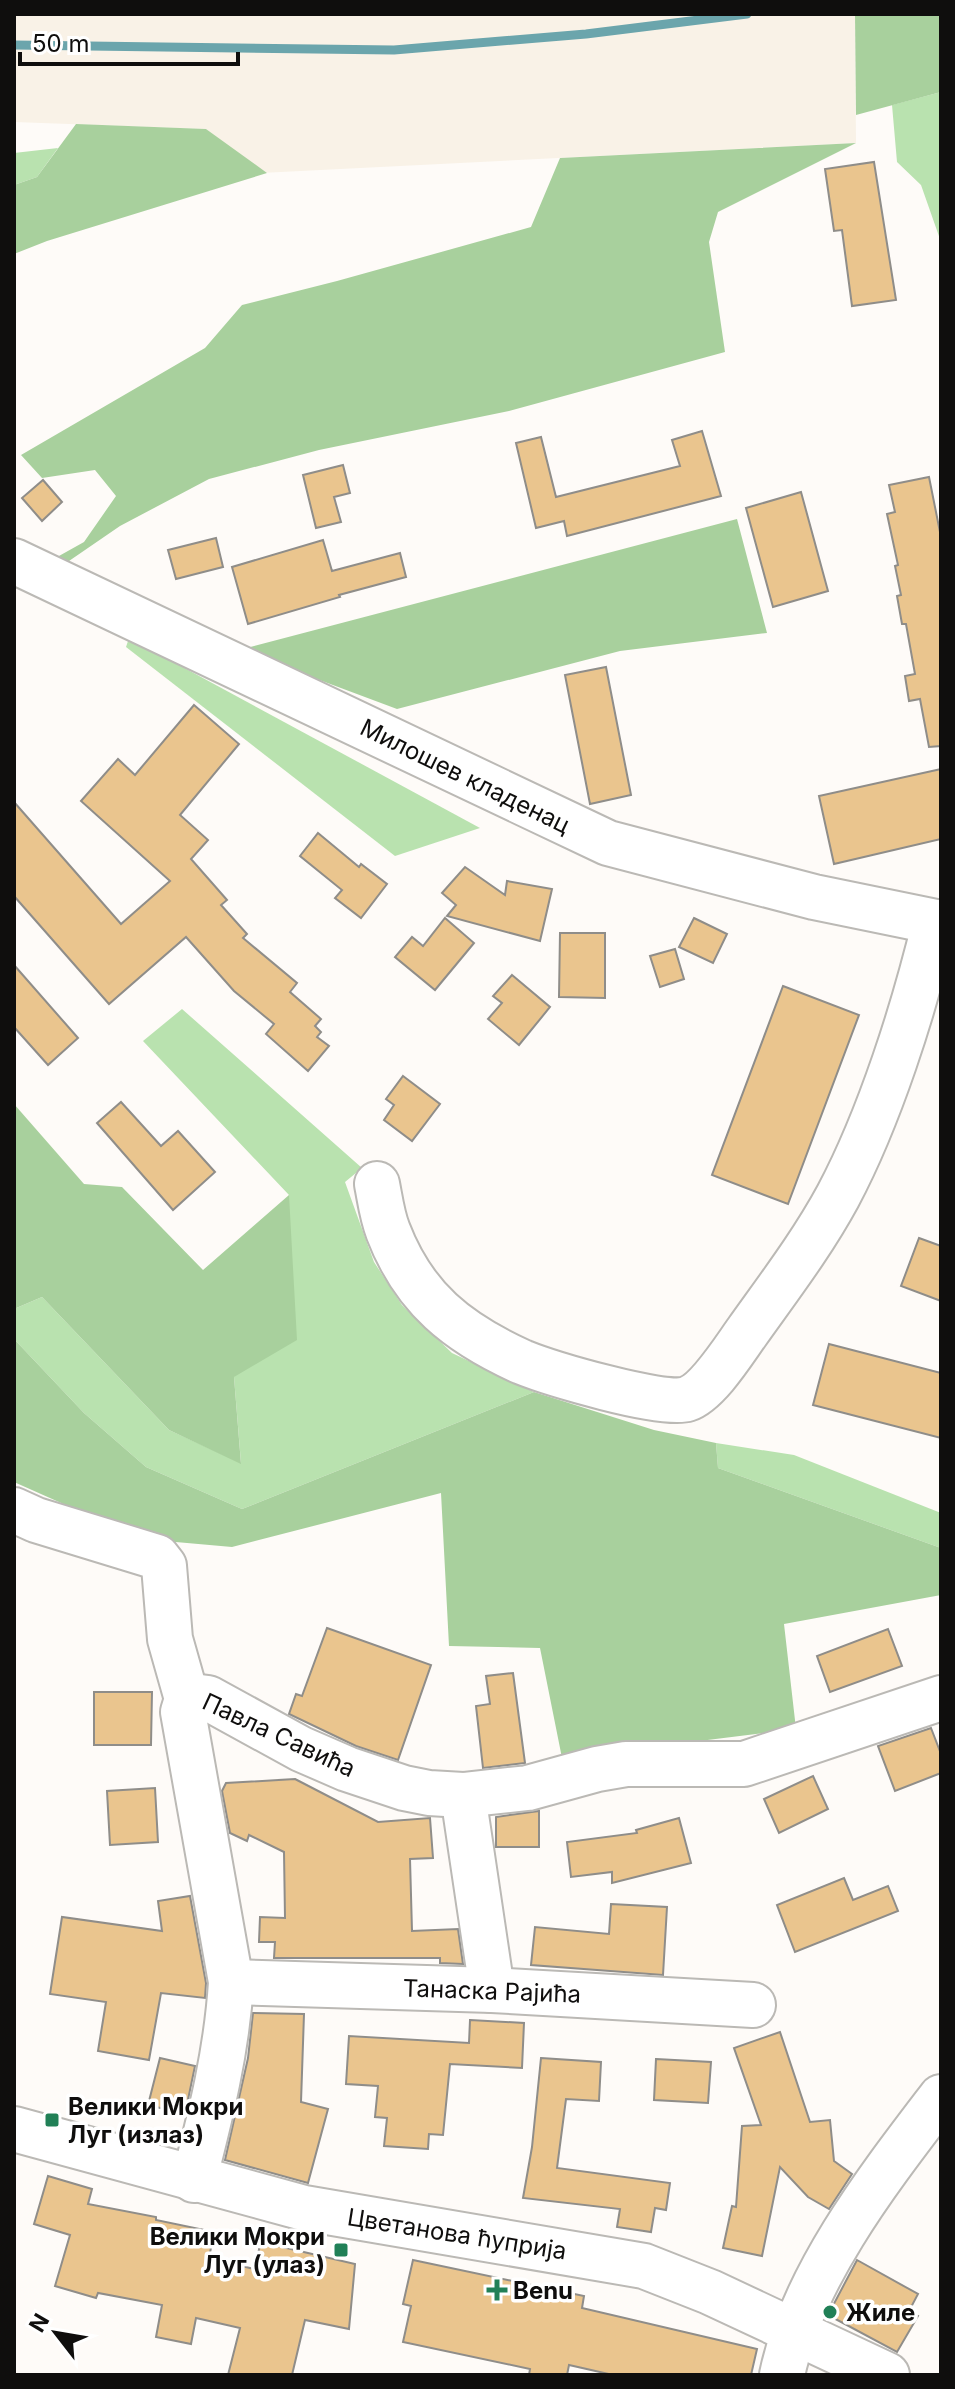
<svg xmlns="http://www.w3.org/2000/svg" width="955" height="2389" font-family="Inter,sans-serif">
	<rect width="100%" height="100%" fill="#fefbf8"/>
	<polygon fill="#f9f2e7" points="14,14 855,14 856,143 261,173 206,129 14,122"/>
	<g fill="#b9e2af">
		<polygon points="941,92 941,242 921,185 897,162 892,105"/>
		<polygon points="58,148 37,177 14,185 14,153"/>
		<polygon points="129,638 480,828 395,856 126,647"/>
		<polygon points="182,1009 362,1168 345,1182 374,1262 402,1305 452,1353 534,1392 242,1509 146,1467 84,1413 14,1339 14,1309 42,1297 169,1430 241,1463 234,1377 289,1195 143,1041"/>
		<polygon points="716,1443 794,1455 941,1513 941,1548 718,1468"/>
	</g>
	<g fill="#a8d09d">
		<polygon points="855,14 941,14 941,92 856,115"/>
		<polygon points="76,124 206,129 267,173 47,241 14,254 14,185 37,177"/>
		<polygon points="856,143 718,212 709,242 725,352 509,411 319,450 209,479 120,526 69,561 50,561 84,542 116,496 95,470 42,478 21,455 205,348 242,305 337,281 531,227 560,158"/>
		<polygon points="737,519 767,633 620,651 397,709 239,650"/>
		<polygon points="14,1104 84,1184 122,1187 203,1270 289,1195 297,1340 234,1377 241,1464 169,1430 42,1297 14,1309"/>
		<polygon points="14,1339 84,1413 146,1467 242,1509 534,1392 654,1430 716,1443 718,1468 941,1548 941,1595 784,1624 796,1729 562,1758 540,1648 449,1646 441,1493 232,1547 142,1539 14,1482"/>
	</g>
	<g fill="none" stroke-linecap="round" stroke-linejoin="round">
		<polyline stroke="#6ba5ac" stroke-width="9" points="14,45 394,50 586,34 747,14"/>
	</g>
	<g fill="#eac58e" stroke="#8f8d89" stroke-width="2">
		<polygon points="874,162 896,300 852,306 842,230 834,231 825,169"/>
		<polygon points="702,431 721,496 567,536 564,521 536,528 516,443 541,437 556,497 680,466 672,440"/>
		<polygon points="343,465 350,493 334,497 341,522 316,528 303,475"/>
		<polygon points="929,477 941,537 941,746 929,747 920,699 909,701 905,676 915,674 906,624 902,624 897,596 901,595 895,566 898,565 887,514 895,512 889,485"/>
		<polygon points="43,480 62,502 42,521 22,498"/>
		<polygon points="801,492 828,591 773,607 746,508"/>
		<polygon points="216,538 223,567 176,579 168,550"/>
		<polygon points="323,540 332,571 400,553 406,577 339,595 340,597 248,624 232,567"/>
		<polygon points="606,667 631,795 590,804 565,675"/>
		<polygon points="194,705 239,744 180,815 208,840 191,859 227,900 221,905 247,934 243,938 297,983 290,992 321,1019 315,1026 321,1032 317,1037 329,1046 308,1071 266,1034 274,1024 234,991 186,937 109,1004 14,896 14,802 121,924 170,881 81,801 118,759 135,775"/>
		<polygon points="941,769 941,839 834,864 819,796"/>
		<polygon points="318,833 359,867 361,864 387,884 361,918 335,898 342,890 300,856"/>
		<polygon points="465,867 505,895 507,881 552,889 540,941 447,916 456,905 442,893"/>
		<polygon points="445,918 474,943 435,990 395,957 412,937 423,946"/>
		<polygon points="694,918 727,934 713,963 679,947"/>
		<polygon points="560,933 605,933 605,998 559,997"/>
		<polygon points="675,949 684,979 660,987 650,956"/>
		<polygon points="14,965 78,1038 48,1065 14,1027"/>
		<polygon points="512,975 550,1007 519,1045 488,1019 502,1003 493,996"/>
		<polygon points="783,986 859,1015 788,1204 712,1175"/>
		<polygon points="403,1076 440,1104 412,1141 384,1120 394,1105 386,1099"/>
		<polygon points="121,1102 161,1146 178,1131 215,1172 173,1210 97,1123"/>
		<polygon points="919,1238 941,1246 941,1301 901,1286"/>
		<polygon points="829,1344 941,1373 941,1438 813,1405"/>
		<polygon points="327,1628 431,1665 398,1760 356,1746 289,1714 296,1694 302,1696"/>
		<polygon points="888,1629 902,1666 830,1692 817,1656"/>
		<polygon points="513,1673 525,1763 483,1768 476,1706 490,1704 486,1676"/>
		<polygon points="94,1692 152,1692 151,1745 94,1745"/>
		<polygon points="931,1728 941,1754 941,1773 895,1791 878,1746"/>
		<polygon points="813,1776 828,1809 779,1833 764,1799"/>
		<polygon points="295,1779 378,1822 430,1818 433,1858 410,1859 412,1931 458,1929 463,1964 440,1963 440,1958 274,1958 275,1942 259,1942 260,1917 285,1918 284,1852 249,1835 247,1841 230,1833 222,1791 226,1783"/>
		<polygon points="155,1788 158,1842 110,1845 107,1791"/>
		<polygon points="539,1811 539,1847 496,1847 496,1817"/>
		<polygon points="679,1818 691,1863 612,1883 612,1872 571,1877 567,1842 637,1833 636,1830"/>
		<polygon points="844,1878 853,1900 888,1886 898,1911 795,1952 777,1905"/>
		<polygon points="190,1896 206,1983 205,1998 161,1993 149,2060 98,2051 106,2002 50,1994 62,1917 162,1931 158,1901"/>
		<polygon points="611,1904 667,1907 663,1975 531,1965 535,1927 609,1934"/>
		<polygon points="253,2013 304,2014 301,2102 328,2109 308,2183 225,2160 248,2058"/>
		<polygon points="470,2020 524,2023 522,2068 450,2064 443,2135 429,2134 428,2149 384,2146 387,2118 375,2117 378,2086 346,2084 349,2036 469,2043"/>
		<polygon points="780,2032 810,2122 830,2120 834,2161 852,2174 829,2209 808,2197 780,2167 762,2256 723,2248 732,2206 736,2207 742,2126 761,2125 734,2048"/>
		<polygon points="160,2058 195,2066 185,2114 148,2105"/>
		<polygon points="541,2058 601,2062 599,2101 566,2099 557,2168 670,2183 666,2210 655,2208 651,2232 617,2227 620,2209 523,2198 532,2147"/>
		<polygon points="656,2059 711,2062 708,2103 654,2100"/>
		<polygon points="48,2176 92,2189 88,2204 156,2217 156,2220 214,2232 209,2258 254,2269 261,2242 355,2264 349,2329 305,2320 292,2375 228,2375 240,2328 196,2318 191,2344 156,2337 162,2305 98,2293 96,2298 55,2286 70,2235 34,2224"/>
		<polygon points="413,2260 584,2296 582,2308 757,2349 751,2375 613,2375 569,2365 567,2375 529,2375 530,2369 403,2342 411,2306 403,2304"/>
		<polygon points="857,2260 918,2294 909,2311 918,2316 897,2352 828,2315"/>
	</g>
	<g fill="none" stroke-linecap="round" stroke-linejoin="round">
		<g stroke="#bbb9b5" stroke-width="48">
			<g id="minor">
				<polyline points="14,561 608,843 814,897 941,923"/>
				<path d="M 377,1184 C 380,1199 382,1216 388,1231 C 414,1299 458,1333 522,1362 C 549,1373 662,1407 687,1399 C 708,1392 734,1350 747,1332 C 779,1287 812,1244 838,1196 C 880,1117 914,1009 935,922"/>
				<polyline points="14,1510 36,1520 157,1557 164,1566 170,1639 187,1699"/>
				<polyline points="187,1699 192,1696 208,1698 301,1749 347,1769 404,1788 429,1793 463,1795 528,1788 597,1769 626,1764 744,1764 941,1698"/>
				<path d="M 187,1699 L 183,1712 L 231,1982 C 227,2050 211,2114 194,2180"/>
				<polyline points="463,1795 492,1990"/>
				<polyline points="231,1982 492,1990 753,2005"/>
				<polyline points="14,2129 304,2208 644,2266 710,2292 887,2375"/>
				<path d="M 782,2375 C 803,2275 880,2177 941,2097"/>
			</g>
		</g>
		<use href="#minor" stroke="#fff" stroke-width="44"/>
	</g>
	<g fill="#218057" stroke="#fff" stroke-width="3">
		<rect x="44" y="2112" width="16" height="16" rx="4"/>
		<rect x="333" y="2242" width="16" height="16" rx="4"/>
		<path d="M493 2278h8v8h8v8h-8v8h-8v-8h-8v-8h8z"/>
		<circle cx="830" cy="2312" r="8"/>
	</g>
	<g text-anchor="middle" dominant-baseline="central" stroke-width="7" stroke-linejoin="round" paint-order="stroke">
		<g font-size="24" fill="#0f0e0d" stroke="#fff">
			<text transform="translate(465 776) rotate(26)">Милошев кладенац</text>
			<text transform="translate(279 1735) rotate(25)">Павла Савића</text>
			<text transform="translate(492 1991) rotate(2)">Танаска Рајића</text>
			<text transform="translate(457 2234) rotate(9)">Цветанова ћуприја</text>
		</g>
		<g font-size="24" font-weight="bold" fill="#0f0e0d" stroke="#fff" text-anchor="start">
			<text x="68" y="2106">Велики Мокри<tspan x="68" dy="28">Луг (излаз)</tspan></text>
			<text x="325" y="2236" text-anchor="end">Велики Мокри<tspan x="325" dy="28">Луг (улаз)</tspan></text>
			<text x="513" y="2290">Benu</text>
			<text x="846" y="2312">Жиле</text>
		</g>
	</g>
	<rect width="955" height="2389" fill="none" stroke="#0f0e0d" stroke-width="32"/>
	<g transform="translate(56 2333) rotate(301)" stroke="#ffffff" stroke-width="6" paint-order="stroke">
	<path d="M0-6L14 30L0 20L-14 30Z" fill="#0f0e0d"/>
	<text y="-12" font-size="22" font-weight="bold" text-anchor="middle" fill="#0f0e0d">N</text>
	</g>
	<path d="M20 52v12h218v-12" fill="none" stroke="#0f0e0d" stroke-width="4"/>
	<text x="32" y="52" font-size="24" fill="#0f0e0d" stroke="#ffffff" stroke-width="6" paint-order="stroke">50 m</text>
</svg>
